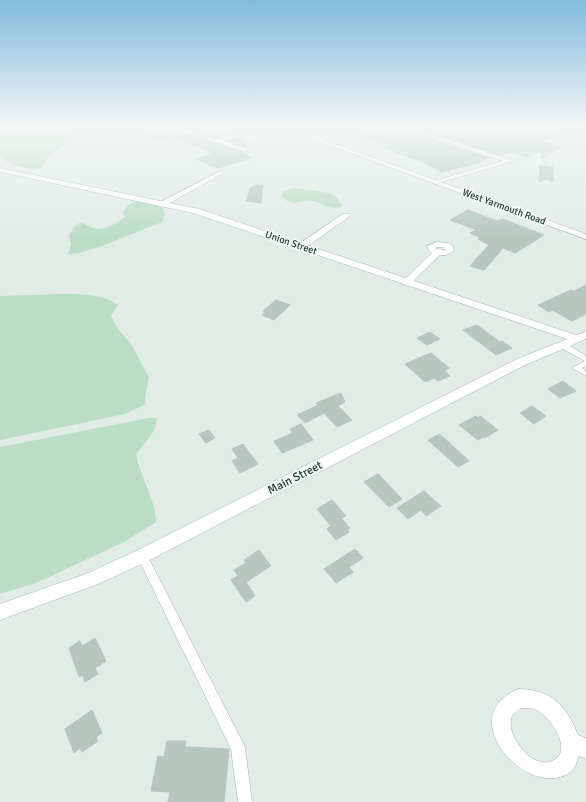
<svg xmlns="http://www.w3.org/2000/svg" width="586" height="802" font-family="Signika,sans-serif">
	<rect width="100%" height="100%" fill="#e1ece7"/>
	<g fill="#baddc4">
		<path d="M 51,128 L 90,128 C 75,138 50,150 42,168 C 27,171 12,166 0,156 L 0,130 L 30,131 Z"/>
		<path d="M 295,188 L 329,193 L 337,197 L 342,206 C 329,213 322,200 309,201 C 296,202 295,206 282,198 L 282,193 L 286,190 Z"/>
		<path d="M 138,201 L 151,203 L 163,208 L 165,214 L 162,222 L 102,246 L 79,253 L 68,254 L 71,245 L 69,235 L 75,226 L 81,222 L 95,229 L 105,228 L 115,224 L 125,217 L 123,212 C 128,205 130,202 138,201 Z"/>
		<path d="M 59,294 C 78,294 102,293 118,305 L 111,316 L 118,329 L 132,345 L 149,378 L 145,397 L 146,404 L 125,414 L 0,440 L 0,296 Z"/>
		<path d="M 149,418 L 157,418 C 156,433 145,443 136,454 C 140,478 155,497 156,522 L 124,542 L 36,583 L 0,594 L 0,447 Z"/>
	</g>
	<g fill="#b6c7c0" stroke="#b3c5be">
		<polygon points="129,128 171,128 172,129 236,150 251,158 218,168 196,159 213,154 207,151 208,150 169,136 156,140"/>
		<polygon points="184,128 210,128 229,135 213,137"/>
		<polygon points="396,128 401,128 417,135 489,158 478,161 481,162 442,172 422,162 383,147 387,146 362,136"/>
		<polygon points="438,128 472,136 498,128 522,135 523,128 574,128 574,130 540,141 561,147 541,159 541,151 527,157 509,152 499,155 427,131"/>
		<polygon points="237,138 251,144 245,147 229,141"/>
		<polygon points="540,165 553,167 553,182 546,179 539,182"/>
		<polygon points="255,185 263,185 261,203 246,201 250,189"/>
		<polygon points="468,210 497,221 503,219 544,235 515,253 503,248 484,270 470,266 489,245 478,239 481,238 470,233 477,230 450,220"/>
		<polygon points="586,285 586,314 572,321 552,310 549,312 538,305 571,290 574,291"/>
		<polygon points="276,300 290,305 274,320 262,315 266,312 263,311"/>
		<polygon points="477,325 500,342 502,341 512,348 496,355 463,330"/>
		<polygon points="430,332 440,339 427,345 417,338"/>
		<polygon points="431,353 449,368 444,370 450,376 438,381 434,378 425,382 405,364"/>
		<polygon points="563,381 576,391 560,398 548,389"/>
		<polygon points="341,393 345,402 338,406 352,420 337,427 324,413 305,423 297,415 318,405 316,403"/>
		<polygon points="532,406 546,416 534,424 520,413"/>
		<polygon points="476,416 478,418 480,416 498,430 485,438 483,437 478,440 459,425"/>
		<polygon points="301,424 313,440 282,453 274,441 293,433 290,429"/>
		<polygon points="209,430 215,438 206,443 199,434"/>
		<polygon points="439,434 444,438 469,461 458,467 428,440"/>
		<polygon points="243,444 258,464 240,473 232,461 238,458 232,449"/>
		<polygon points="378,474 402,499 389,507 364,482"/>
		<polygon points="424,491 441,506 426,516 421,510 408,519 397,508"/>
		<polygon points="332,500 346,516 341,518 350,528 347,530 349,532 336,540 327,529 331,526 317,509"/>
		<polygon points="355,549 363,558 349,567 353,572 336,583 324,569"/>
		<polygon points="259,550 271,566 246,582 255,596 246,602 231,580 238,576 234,570 246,563 244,560"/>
		<polygon points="95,638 106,661 95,668 98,674 85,682 83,675 79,677 69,648 80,641 82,646"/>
		<polygon points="92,710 102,733 96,737 98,741 82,752 80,748 74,753 65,729"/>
		<polygon points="167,741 186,741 185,747 229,749 224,802 168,802 170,792 151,791 158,756 164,757"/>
	</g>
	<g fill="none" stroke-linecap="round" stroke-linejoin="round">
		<g stroke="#a4b4ae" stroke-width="1">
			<g id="service">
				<polygon points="559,343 565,343 586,356 586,366 582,368 586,371 586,376 572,368 585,361 559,347 558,345"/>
				<polygon points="142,551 146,553 243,743 245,748 252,802 238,802 231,749 137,556 138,553"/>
			</g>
		</g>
		<g stroke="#a4b4ae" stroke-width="1">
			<g id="minor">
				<path d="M 172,128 C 187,126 205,140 218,139 C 233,139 248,125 264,128 L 224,141 L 247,149 L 247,151 L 245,152 Z"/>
				<polygon points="295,128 303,128 292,132 289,130"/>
				<polygon points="418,131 422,131 513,161 438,183 434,183 434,181 503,161 418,133"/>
				<polygon points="220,171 222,172 222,174 166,205 160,205 159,203"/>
				<polygon points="343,214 349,214 350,216 305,248 299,248 298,246 299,244"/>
				<path d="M 437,242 L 448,243 L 453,246 L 454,251 L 446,255 L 440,255 L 410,284 L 404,284 L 402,282 L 404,280 L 432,253 L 429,251 L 427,246 ZM 436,247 L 443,247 L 446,250 L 436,249 Z"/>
				<path d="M 518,689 C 551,689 567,706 578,735 L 586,738 L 586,758 L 579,756 C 577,761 575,768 571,772 C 527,802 452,716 518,689 ZM 521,708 C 525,708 530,707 534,709 C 547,713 570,743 558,757 C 556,759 552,761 550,762 C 547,762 543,763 541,762 C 525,759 505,731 512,716 C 514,713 519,710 521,708 Z"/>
			</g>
		</g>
		<g stroke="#9fb8af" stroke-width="1">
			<g id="secondary">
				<polygon points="283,128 290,128 586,234 586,239"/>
				<polygon points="0,168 199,209 576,335 586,332 586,339 525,365 148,561 98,584 0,620 0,604 88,573 136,551 517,359 567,339 193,213 0,172"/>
			</g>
		</g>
		<use href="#service" fill="#fff" fill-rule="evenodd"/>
		<use href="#minor" fill="#fff" fill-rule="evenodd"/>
		<use href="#secondary" fill="#fff" fill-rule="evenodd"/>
	</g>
	<linearGradient id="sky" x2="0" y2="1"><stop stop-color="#81bbdf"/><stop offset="0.53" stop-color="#f2f6f4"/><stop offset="1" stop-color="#f2f6f4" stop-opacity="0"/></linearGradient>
	<rect width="586" height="240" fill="url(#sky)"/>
	<g text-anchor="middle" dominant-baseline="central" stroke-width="4" stroke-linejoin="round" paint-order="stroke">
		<g font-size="10" fill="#213d36" stroke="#f2f8f5">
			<text transform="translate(504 207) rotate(20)">West Yarmouth Road</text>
			<text transform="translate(291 243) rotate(19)">Union Street</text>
		</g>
		<g font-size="12" fill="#213d36" stroke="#f2f8f5">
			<text transform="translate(295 478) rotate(-27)">Main Street</text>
		</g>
	</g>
</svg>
